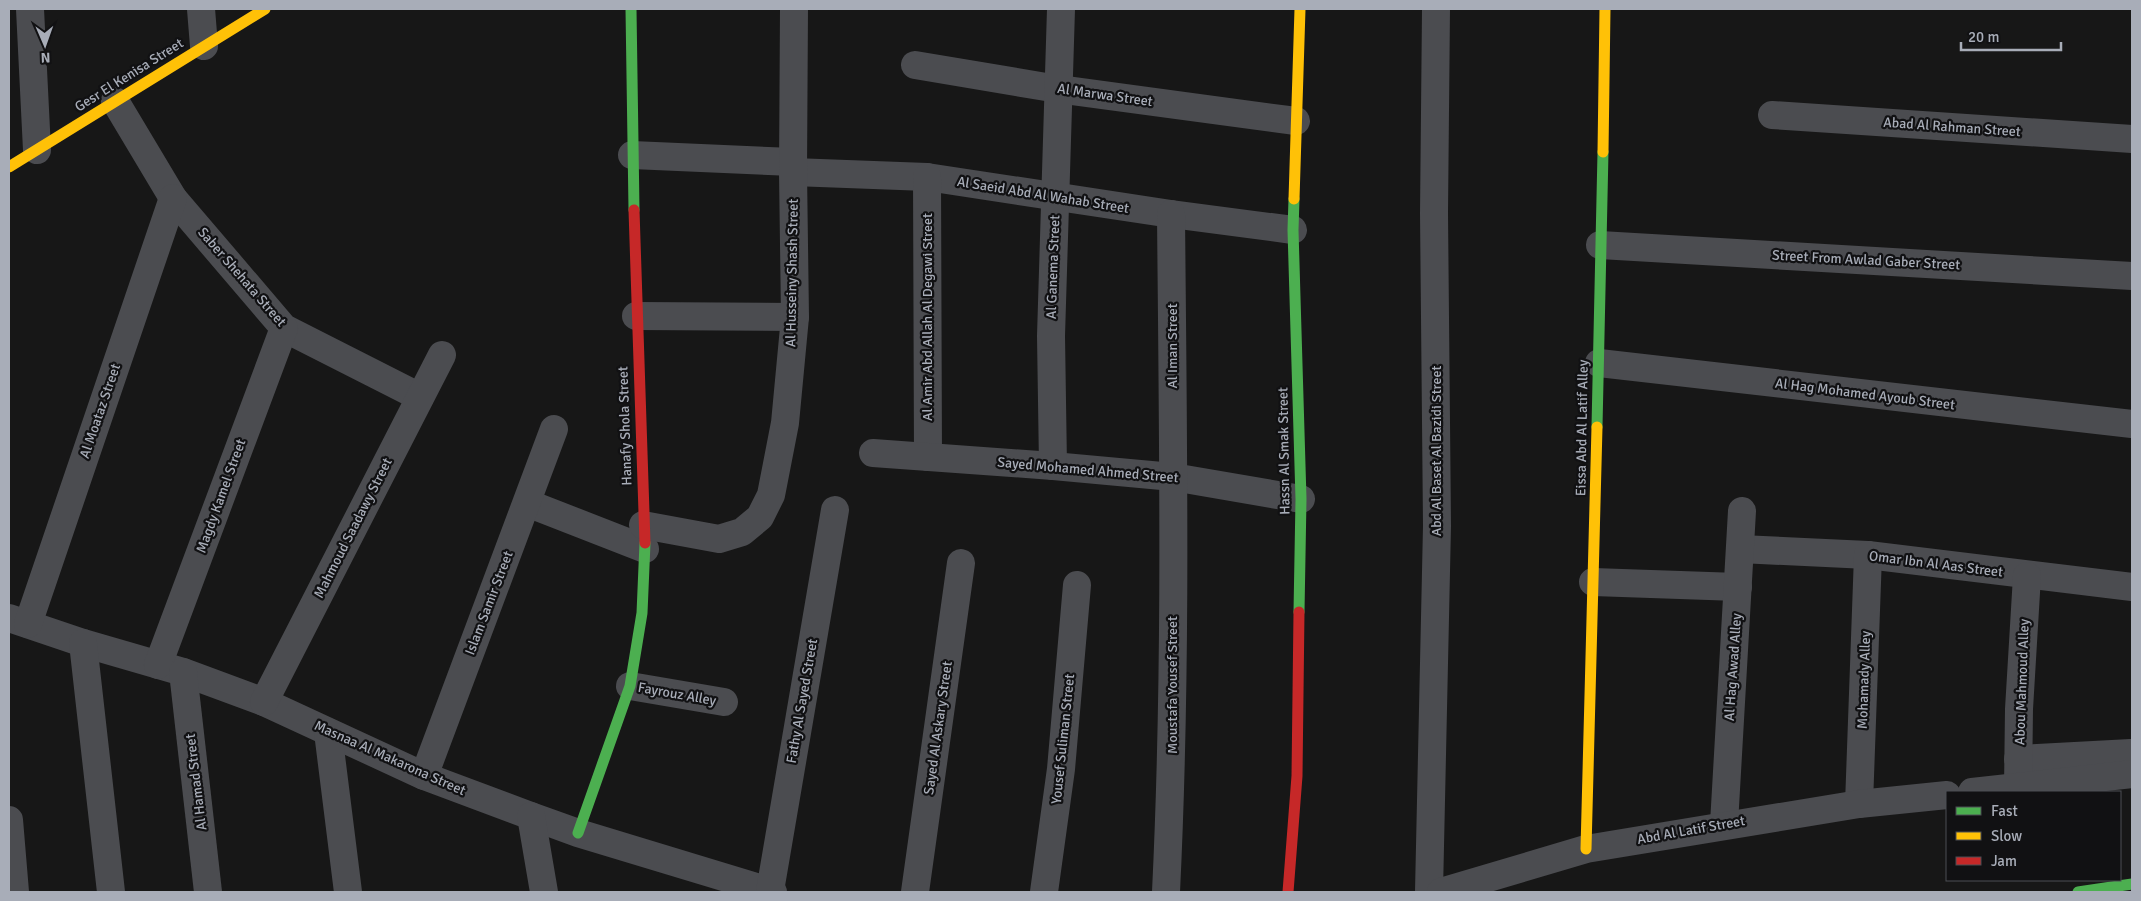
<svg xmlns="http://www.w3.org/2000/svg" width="2141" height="901" font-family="Signika,sans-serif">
	<rect width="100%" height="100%" fill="#171717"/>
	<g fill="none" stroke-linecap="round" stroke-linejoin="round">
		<g stroke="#4b4c50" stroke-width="28">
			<polyline points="30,9 37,150"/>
			<polyline points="201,9 204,46"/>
			<polyline points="915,65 1058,89 1296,121"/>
			<polyline points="115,101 173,198 284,328 420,397"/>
			<polyline points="1772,115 2132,139"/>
			<polyline points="632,155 793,162"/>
			<polyline points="793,172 927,177 1171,214 1293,230"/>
			<polyline points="927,177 928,457"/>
			<polyline points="1600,245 2132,276"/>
			<polyline points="636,316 795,317"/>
			<polyline points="1599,363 2132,424"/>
			<polyline points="873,453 1053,466 1173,477 1301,499"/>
			<polyline points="1053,466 1051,336 1061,9"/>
			<polyline points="527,503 645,549"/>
			<polyline points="643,525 719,539 742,532 760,517 771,495 785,423 795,317 793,172 794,9"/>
			<polyline points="1740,549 1868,555 2132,587"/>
			<polyline points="1593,582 1738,587"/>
			<polyline points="9,618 83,643 183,672 264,702 424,776 531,816 578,833 773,892"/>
			<polyline points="28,624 173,198"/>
			<polyline points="83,643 111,892"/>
			<polyline points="158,665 284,328"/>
			<polyline points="183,672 208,892"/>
			<polyline points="630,686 724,702"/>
			<polyline points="264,702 442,355"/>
			<polyline points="328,732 348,892"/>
			<polyline points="2018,759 2131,753"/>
			<polyline points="424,776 554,429"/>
			<polyline points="2018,788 2019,709 2027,576"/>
			<polyline points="1972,792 2132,774"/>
			<polyline points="1859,804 1868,555"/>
			<polyline points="531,816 544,892"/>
			<polyline points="9,820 15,892"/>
			<polyline points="1724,824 1742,511"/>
			<polyline points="770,891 835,510"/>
			<polyline points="915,892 961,563"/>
			<polyline points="1044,892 1061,769 1077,585"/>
			<path d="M 1166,892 C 1177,666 1173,440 1171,214"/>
			<polyline points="1429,892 1437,526 1434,213 1436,9"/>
			<polyline points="1441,892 1586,849 1859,804 1947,795"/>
		</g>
		<g stroke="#4caf50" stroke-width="11">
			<polyline points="631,9 634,210"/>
			<polyline points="1294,199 1293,230 1301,499 1299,612"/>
			<polyline points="1597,427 1603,152"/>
			<polyline points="578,833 630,686 642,613 645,543"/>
			<polyline points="2078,892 2132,884"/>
		</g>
		<g stroke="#ffc107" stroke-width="11">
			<polyline points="1603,152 1605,9"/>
			<polyline points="9,167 265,9"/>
			<polyline points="1294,199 1300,9"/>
			<polyline points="1586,849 1597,427"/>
		</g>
		<g stroke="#c62828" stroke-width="11">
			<polyline points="634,210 645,543"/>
			<polyline points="1288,892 1297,776 1299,612"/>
		</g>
	</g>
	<g text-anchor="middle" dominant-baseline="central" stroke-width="4.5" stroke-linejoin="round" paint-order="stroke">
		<g font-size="14" fill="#a8adb8" stroke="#111113">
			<text transform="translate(129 75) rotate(-32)">Gesr El Kenisa Street</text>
			<text transform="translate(1105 95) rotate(8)">Al Marwa Street</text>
			<text transform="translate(1952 127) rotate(4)">Abad Al Rahman Street</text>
			<text transform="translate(1043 195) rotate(9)">Al Saeid Abd Al Wahab Street</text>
			<text transform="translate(1866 260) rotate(3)">Street From Awlad Gaber Street</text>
			<text transform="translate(1053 267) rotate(-88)">Al Ganema Street</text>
			<text transform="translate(792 273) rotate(-89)">Al Husseiny Shash Street</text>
			<text transform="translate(242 277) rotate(49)">Saber Shehata Street</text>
			<text transform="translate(927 317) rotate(-90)">Al Amir Abd Allah Al Degawi Street</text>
			<text transform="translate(1172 346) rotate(-90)">Al Iman Street</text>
			<text transform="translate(1865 394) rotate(7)">Al Hag Mohamed Ayoub Street</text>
			<text transform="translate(100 411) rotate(-71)">Al Moataz Street</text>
			<text transform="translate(625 426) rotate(-92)">Hanafy Shola Street</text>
			<text transform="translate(1582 428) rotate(-89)">Eissa Abd Al Latif Alley</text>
			<text transform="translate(1284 451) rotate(-91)">Hassn Al Smak Street</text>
			<text transform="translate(1436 451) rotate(-90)">Abd Al Baset Al Bazidi Street</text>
			<text transform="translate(1088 470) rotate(5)">Sayed Mohamed Ahmed Street</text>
			<text transform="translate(221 496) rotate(-70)">Magdy Kamel Street</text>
			<text transform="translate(353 528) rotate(-63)">Mahmoud Saadawy Street</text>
			<text transform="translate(1936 564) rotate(7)">Omar Ibn Al Aas Street</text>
			<text transform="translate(489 603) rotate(-69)">Islam Samir Street</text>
			<text transform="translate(1733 667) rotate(-86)">Al Hag Awad Alley</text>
			<text transform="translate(1864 680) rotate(-88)">Mohamady Alley</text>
			<text transform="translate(2022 682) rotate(-88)">Abou Mahmoud Alley</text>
			<text transform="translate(1172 685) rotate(-90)">Moustafa Yousef Street</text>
			<text transform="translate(677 694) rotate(10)">Fayrouz Alley</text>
			<text transform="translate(802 701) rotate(-80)">Fathy Al Sayed Street</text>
			<text transform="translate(938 728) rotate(-82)">Sayed Al Askary Street</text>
			<text transform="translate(1063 739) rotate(-84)">Yousef Suliman Street</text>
			<text transform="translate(390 758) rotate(24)">Masnaa Al Makarona Street</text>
			<text transform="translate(196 782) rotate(-97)">Al Hamad Street</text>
			<text transform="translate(1691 830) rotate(-10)">Abd Al Latif Street</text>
		</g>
	</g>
	<rect width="2141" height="901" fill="none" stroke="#a8adb8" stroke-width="20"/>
	<rect x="1946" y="791" width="175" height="90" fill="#111113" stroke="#4d4f55"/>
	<rect x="1956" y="807" width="25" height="8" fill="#4caf50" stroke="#4d4f55"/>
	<text x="1991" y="816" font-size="15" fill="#a8adb8">Fast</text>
	<rect x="1956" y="832" width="25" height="8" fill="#ffc107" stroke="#4d4f55"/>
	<text x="1991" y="841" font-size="15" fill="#a8adb8">Slow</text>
	<rect x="1956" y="857" width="25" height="8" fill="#c62828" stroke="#4d4f55"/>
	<text x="1991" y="866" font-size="15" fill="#a8adb8">Jam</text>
	<g transform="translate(45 45) rotate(178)" stroke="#111113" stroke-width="4" paint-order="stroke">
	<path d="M0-4L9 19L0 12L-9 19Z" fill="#a8adb8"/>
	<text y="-8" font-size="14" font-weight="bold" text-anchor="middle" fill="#a8adb8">N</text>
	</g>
	<path d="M1961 42v8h100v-8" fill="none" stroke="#a8adb8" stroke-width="2.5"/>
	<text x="1968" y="42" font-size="15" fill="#a8adb8" stroke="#111113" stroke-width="4" paint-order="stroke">20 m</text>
</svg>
